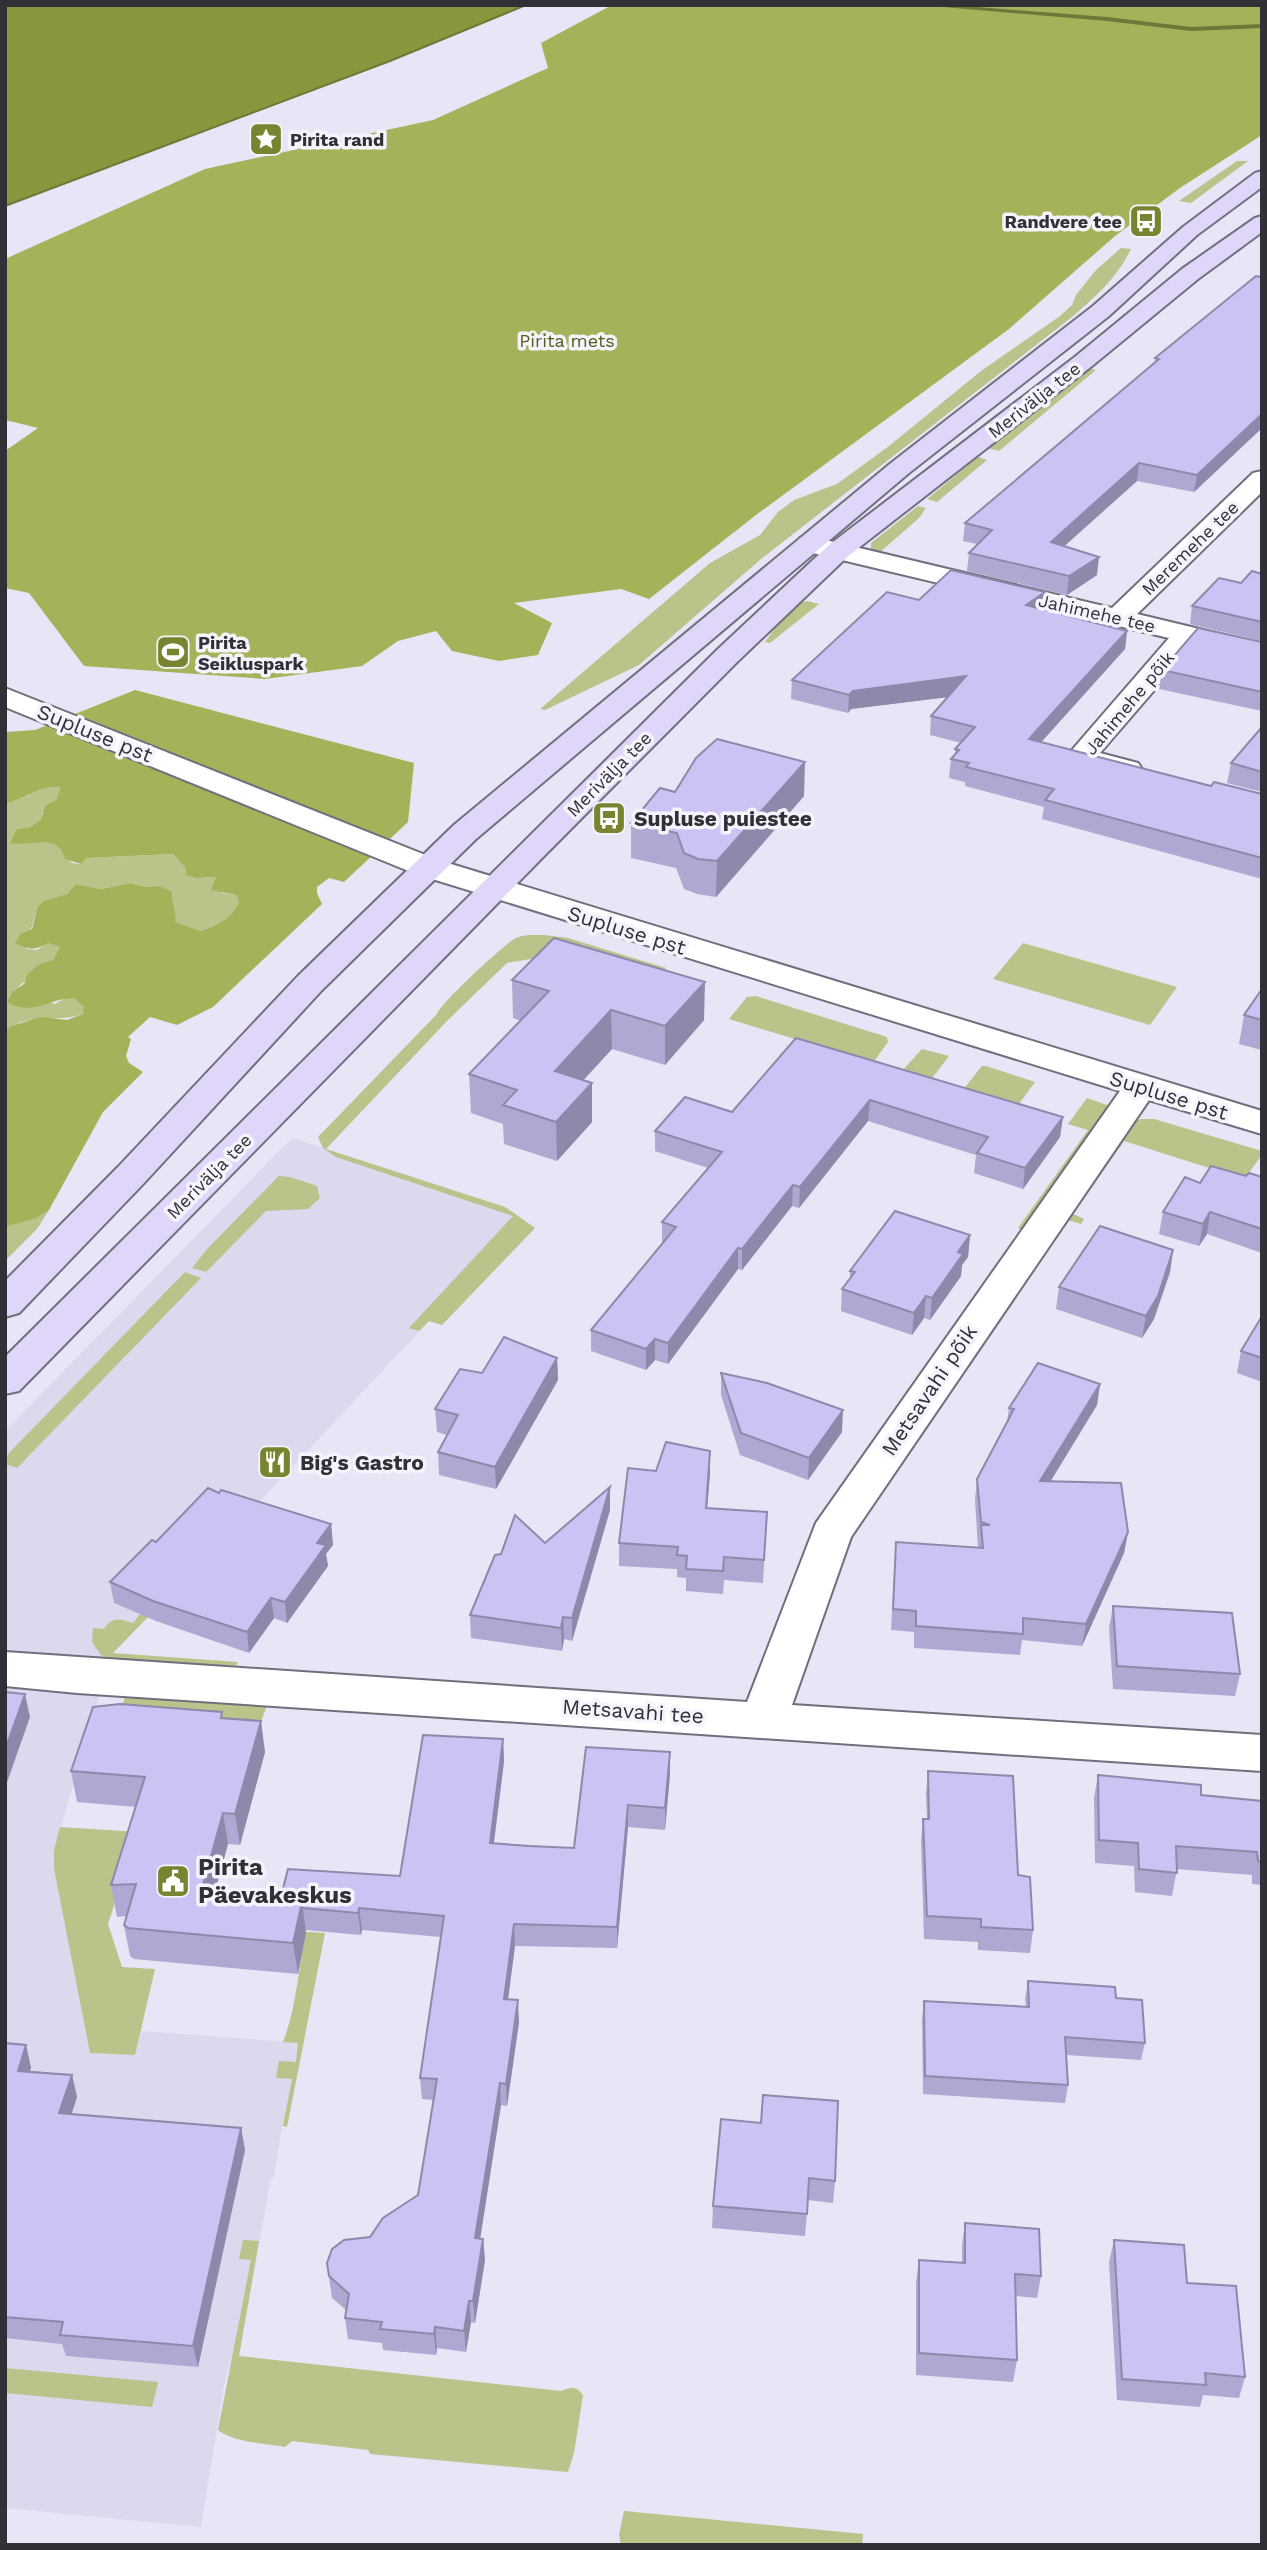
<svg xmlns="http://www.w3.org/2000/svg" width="1267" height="2550" font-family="'Work Sans',sans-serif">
	<rect width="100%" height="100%" fill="#e8e5f6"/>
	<polygon fill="#dcd8ee" points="292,1138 505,1207 535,1228 442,1325 429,1321 282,1478 112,1654 54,1850 54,1869 90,2053 135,2055 140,2031 304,2043 287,2126 282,2126 274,2177 271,2178 239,2356 232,2356 224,2385 201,2527 5,2508 5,1431"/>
	<g fill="#b9c38a">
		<polygon points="1237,161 1248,161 1191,203 1179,201"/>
		<path d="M 1121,248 L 1131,249 C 1117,278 1096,296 1072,317 L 761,559 L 639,665 L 545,710 L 540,709 L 710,563 L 760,535 L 778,512 L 794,500 L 837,484 L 889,446 L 981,371 L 1060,316 L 1072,305 L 1076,295 L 1096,270 Z"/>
		<polygon points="1087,368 1096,370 999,451 987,448"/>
		<polygon points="978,457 987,460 937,502 927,499"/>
		<polygon points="918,506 926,508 919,518 879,553 871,550 871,543"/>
		<polygon points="807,601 819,604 770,643 765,642 778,624 802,602"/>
		<path d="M 53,786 L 62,786 L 56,800 L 42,813 L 42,820 L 30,827 L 17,829 L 56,843 L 72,863 L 80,864 L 86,858 L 173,854 L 197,878 L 217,877 L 222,893 L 236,895 L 239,902 C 231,919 219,924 201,931 L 174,922 C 178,908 167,897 159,886 L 145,887 L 130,883 L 101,889 L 76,884 L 67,894 L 43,901 L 37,908 L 31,929 L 21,933 L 26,949 L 37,950 L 48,943 L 61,947 L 53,960 C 30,968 31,979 13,991 L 55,1004 L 65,998 L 74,998 L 85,1007 L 83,1014 C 58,1023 25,1013 5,1031 L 5,803 C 23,800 36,790 53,786 Z"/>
		<path d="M 544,935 L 568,938 L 666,968 L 657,977 L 572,952 L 507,963 L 448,1020 L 326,1149 L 505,1207 L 535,1228 L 442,1325 L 429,1321 L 419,1331 L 409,1328 L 513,1216 L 336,1157 L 323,1148 L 318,1137 L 437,1014 C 439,1005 505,943 516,938 C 524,934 535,935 544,935 Z"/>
		<polygon points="1023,943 1177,987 1150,1025 993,979"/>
		<polygon points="756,996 887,1037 888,1042 873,1063 729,1019 747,997"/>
		<polygon points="922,1049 949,1056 930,1081 901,1072"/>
		<polygon points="982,1066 986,1066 1035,1082 1016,1108 962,1091"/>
		<polygon points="1087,1098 1110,1106 1024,1231 1018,1228 1088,1130 1068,1124"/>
		<polygon points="1141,1119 1154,1119 1262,1151 1262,1155 1244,1179 1124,1141 1073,1214 1084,1219 1081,1224 1064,1219 1133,1121"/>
		<polygon points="279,1176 290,1177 317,1186 320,1198 308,1209 266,1211 206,1272 192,1268 208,1248"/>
		<polygon points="49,1210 37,1229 5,1261 5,1227 35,1219"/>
		<polygon points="185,1272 201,1278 17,1468 5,1464 9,1453"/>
		<path d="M 140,1614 L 148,1617 L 113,1653 L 238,1662 L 233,1670 L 116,1661 L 101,1655 L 92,1642 L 93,1628 L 104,1629 C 113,1616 119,1619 133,1623 Z"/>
		<polygon points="125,1697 267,1705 259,1727 119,1715"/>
		<polygon points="60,1827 138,1832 108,1924 122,1967 155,1969 135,2055 90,2053 54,1869 54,1850"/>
		<path d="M 276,1930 L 325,1933 L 287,2127 L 283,2126 L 292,2079 L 276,2078 L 279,2061 L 296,2062 L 298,2043 L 283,2042 C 296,2009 298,1972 305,1937 Z"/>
		<path d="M 243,2240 L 259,2241 L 239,2356 L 561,2391 C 571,2387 576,2386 583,2395 L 574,2453 L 568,2472 L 370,2454 L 368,2450 L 292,2441 L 285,2447 C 264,2443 235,2443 218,2430 L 251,2260 L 239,2259 Z"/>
		<polygon points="5,2368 158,2382 152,2407 5,2393"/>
		<polygon points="624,2511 863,2534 862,2545 621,2545 619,2535"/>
	</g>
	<g fill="#a5b259">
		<polygon points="612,5 1262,5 1262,135 1180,188 1115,236 1009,329 756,515 649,599 621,589 514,603 552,623 538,655 499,661 452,651 436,631 398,641 362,666 265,679 84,666 29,593 5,588 5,451 38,428 5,420 5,259 205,169 433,120 548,68 541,43"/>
		<path d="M 135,690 L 414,763 L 408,822 L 344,882 L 329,878 L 317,887 L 317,893 L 322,904 L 213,1007 L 177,1025 L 150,1017 L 128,1037 L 131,1039 L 126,1056 L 129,1063 L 143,1072 L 103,1112 L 49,1210 L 35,1219 L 5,1227 L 5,1031 L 11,1026 L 41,1017 L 67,1020 L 83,1014 L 84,1007 L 74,998 C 49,998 34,1017 7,1002 L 13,991 L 24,984 L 27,975 L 38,965 L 53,960 L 60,947 L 48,943 C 35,951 28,950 15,943 L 21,933 L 32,929 L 37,908 L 43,901 L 67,894 L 76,884 L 101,889 L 130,883 L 145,887 L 159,886 L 172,892 C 171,903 177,912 175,922 L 201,931 C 219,924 231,919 239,902 L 236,895 L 211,890 L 216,877 L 197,878 L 187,875 L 185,867 L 173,854 L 86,858 L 81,864 L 65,859 C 58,831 30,848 10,843 L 17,829 L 30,827 L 41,820 L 45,806 L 56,800 L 61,787 C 41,784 25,800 5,803 L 5,732 L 35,730 Z"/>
	</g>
	<polygon fill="#89963b" stroke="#6f773a" stroke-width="2" points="5,5 526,5 390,61 5,206"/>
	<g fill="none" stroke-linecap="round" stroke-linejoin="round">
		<polygon fill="#6f773a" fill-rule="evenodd" points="920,5 951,5 1107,17 1191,27 1262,24 1262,28 1191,31 1107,21"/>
		<g stroke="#716f7d" stroke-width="4">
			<g id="minor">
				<polygon points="1262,471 1262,492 1137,614 1262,644 1262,660 1194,644 1100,753 1138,763 1142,769 1138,775 1127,778 1070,763 1066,757 1169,638 800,550 796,544 800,538 809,536 1112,608 1253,473"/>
				<polygon points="5,688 438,860 1262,1111 1262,1134 1149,1100 851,1537 792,1705 1262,1735 1262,1771 77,1693 5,1686 5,1652 747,1702 816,1523 1120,1091 416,874 5,707"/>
			</g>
		</g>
		<g stroke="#716f7d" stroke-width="4">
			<g id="secondary">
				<polygon points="1262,171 1262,187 1197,235 1109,316 909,473 476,839 322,990 144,1183 19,1313 5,1317 5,1281 118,1167 298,976 454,825 891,463 1093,306 1183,227 1255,173"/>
				<polygon points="1262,216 1262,232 1198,279 1092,366 847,557 737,662 541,859 19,1391 5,1394 5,1357 717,650 829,545 1076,356 1182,269 1255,218"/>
			</g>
		</g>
		<use href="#minor" fill="#fff" fill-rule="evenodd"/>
		<use href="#secondary" fill="#e0d6f9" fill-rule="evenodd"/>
	</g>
	<g fill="#b0a7d2">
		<polygon points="1262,275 1262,428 1194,492 1137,481 1064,546 1097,575 1067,595 967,571 969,553 977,544 963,541 965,523 1155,363 1155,358"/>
		<polygon points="1262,574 1262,641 1190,624 1192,606"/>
		<polygon points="1045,592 1043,609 1127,631 1125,649 1041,742 1211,786 1262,794 1262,879 1042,819 1044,807 965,786 965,782 949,778 951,759 955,754 955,749 961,743 930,735 931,716 948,697 851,709 848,713 791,699 792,680 919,600"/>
		<polygon points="1262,642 1262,711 1159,689 1162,670"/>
		<polygon points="1262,727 1262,792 1227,783 1231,763"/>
		<polygon points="675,792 804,796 716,897 697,894 684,889 676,868 631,858 631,823"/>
		<polygon points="512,980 704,1020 665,1065 612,1049 583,1080 592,1083 592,1122 557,1161 504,1144 503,1124 471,1113 469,1074 521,1021 513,1018"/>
		<polygon points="1262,989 1262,1050 1239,1044 1244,1015"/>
		<polygon points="796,1038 1063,1117 1060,1137 1023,1189 974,1173 976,1155 868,1121 799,1208 792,1206 742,1270 738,1269 668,1364 655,1360 646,1370 591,1351 591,1330 663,1243 662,1243 662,1222 708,1168 655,1151 655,1131 732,1112"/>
		<polygon points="1246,1176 1262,1177 1262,1253 1207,1234 1199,1246 1159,1234 1163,1212 1200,1183"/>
		<polygon points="970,1235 968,1257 962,1265 961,1276 930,1320 924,1318 912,1335 841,1311 842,1289 850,1279 850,1271"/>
		<polygon points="1173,1250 1170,1272 1154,1319 1142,1338 1056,1309 1059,1287"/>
		<polygon points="1262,1316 1262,1382 1237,1373 1241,1351"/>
		<polygon points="557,1358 558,1380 496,1489 439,1475 438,1452 447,1435 437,1432 435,1409 482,1373"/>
		<polygon points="721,1373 842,1432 808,1480 740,1455 721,1395"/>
		<polygon points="1100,1384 1097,1405 1050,1481 1128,1532 1124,1553 1082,1646 1022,1640 1020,1655 914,1648 914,1632 891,1630 896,1542 978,1548 975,1500 977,1479 1007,1422 1009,1408"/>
		<polygon points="656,1471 710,1474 707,1508 767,1512 763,1583 724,1580 723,1594 686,1591 686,1578 677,1577 677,1569 619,1566 619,1543"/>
		<polygon points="610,1487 610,1510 572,1641 564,1639 562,1651 471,1638 470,1615 501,1554 545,1543"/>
		<polygon points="219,1493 331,1524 333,1545 326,1554 328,1566 287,1623 274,1618 249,1653 156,1621 114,1603 110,1582 156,1542"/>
		<polygon points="1113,1606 1240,1674 1235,1696 1113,1689 1109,1628"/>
		<polygon points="223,1718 265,1752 240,1845 228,1844 215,1893 280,1900 400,1876 503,1739 504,1761 494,1843 574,1848 586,1747 670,1774 665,1830 628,1827 617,1948 515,1946 508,2000 519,2022 507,2106 501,2105 480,2238 483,2239 485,2260 475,2323 471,2322 466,2352 437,2348 436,2355 383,2350 382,2343 348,2339 345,2318 346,2310 332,2298 327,2263 370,2237 418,2195 434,2100 422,2099 420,2078 441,1937 362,1930 361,1935 306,1930 306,1933 298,1974 134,1959 130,1956 124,1925 126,1916 117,1917 111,1885 136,1807 77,1802 71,1771"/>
		<polygon points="928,1771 1018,1875 1033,1930 1030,1953 978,1950 978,1942 924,1939 921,1841 923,1819 927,1819 926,1794"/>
		<polygon points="1098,1775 1201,1795 1262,1801 1262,1885 1252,1884 1252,1875 1177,1869 1172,1896 1135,1892 1134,1866 1095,1863 1094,1798"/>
		<polygon points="1028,1981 1116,1998 1145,2043 1141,2060 1066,2055 1068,2085 1065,2103 923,2094 922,2019 924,2001 1026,2007 1025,1999"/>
		<polygon points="5,2043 26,2045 31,2068 30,2071 72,2075 77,2097 71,2114 241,2128 245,2150 198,2367 66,2356 62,2344 5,2338"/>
		<polygon points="721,2119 835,2181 833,2203 808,2200 805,2236 712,2228 713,2206"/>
		<polygon points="965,2223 1041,2276 1037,2298 1015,2296 1017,2360 1013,2382 916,2375 916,2282 919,2260 962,2263 962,2245"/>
		<polygon points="1114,2240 1187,2283 1245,2377 1239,2398 1203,2395 1200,2407 1117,2400 1109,2262"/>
	</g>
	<g fill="#9088ab">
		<polygon points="1262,414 1262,428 1194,492 1197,475"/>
		<polygon points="1139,463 1137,481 1049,560 1051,542"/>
		<polygon points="1099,557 1097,575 1067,595 1069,576"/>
		<polygon points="1045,592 1043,611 1026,605"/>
		<polygon points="1127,631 1125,649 1027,758 1029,739"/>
		<polygon points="966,676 965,695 851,709 848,713 849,695 853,691"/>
		<polygon points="805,762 804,796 716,897 717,861"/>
		<polygon points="705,982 704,1020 665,1065 665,1026"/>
		<polygon points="611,1010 612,1049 556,1110 555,1071"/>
		<polygon points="592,1083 592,1122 557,1161 556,1122"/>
		<polygon points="870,1100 868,1121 799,1208 800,1187"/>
		<polygon points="1063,1117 1060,1137 1023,1189 1025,1168"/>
		<polygon points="793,1185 792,1206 742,1270 742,1249"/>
		<polygon points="1210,1212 1207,1234 1199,1246 1203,1224"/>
		<polygon points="970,1235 968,1257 962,1265 961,1276 930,1320 932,1298 958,1252"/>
		<polygon points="738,1248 738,1269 668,1364 668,1343"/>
		<polygon points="1173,1250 1170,1272 1154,1319 1142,1338 1146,1316"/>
		<polygon points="926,1296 924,1318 912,1335 914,1313"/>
		<polygon points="655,1339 655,1360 646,1370 646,1349"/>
		<polygon points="557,1358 558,1380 496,1489 495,1467"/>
		<polygon points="1100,1384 1097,1405 1038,1502 1040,1481"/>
		<polygon points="843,1410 842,1432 808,1480 809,1458"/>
		<polygon points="710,1451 710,1474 705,1531 706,1508"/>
		<polygon points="610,1487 610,1510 572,1641 572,1618"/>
		<polygon points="331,1524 333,1545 326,1554 328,1566 287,1623 285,1602 317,1543"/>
		<polygon points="1128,1532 1124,1553 1082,1646 1086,1624"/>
		<polygon points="271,1598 274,1618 249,1653 247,1632"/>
		<polygon points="563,1617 564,1639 562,1651 561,1628"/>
		<polygon points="25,1694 30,1717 5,1788 5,1750"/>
		<polygon points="261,1721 265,1752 240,1845 235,1814"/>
		<polygon points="503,1739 504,1761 491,1865 490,1843"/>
		<polygon points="670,1752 670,1774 665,1830 665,1808"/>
		<polygon points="628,1805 628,1827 617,1948 617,1927"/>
		<polygon points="223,1813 228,1844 206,1923 201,1892"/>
		<polygon points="302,1902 306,1933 298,1974 293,1943"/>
		<polygon points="359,1908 362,1930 361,1935 358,1913"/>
		<polygon points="514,1924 515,1946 505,2021 504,1999"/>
		<polygon points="518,2000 519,2022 507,2106 506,2084"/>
		<polygon points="26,2045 31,2068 23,2093 18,2071"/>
		<polygon points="72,2075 77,2097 65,2135 59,2113"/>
		<polygon points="500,2083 501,2105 477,2259 475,2238"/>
		<polygon points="241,2128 245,2150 198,2367 193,2346"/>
		<polygon points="483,2239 485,2260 475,2323 473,2301"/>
		<polygon points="469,2301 471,2322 466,2352 464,2331"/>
		<polygon points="435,2327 437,2348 436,2355 434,2334"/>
	</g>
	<g fill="#cdc2f4" stroke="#9088ab" stroke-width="2">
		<polygon points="1262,275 1262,414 1197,475 1139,463 1051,542 1099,557 1069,576 969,553 992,530 965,523 1159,359 1155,358 1256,276 1261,277"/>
		<polygon points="951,570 1045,592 1026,605 1127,631 1029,739 1211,786 1214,782 1262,794 1262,858 1045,800 1054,789 966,767 969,763 951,759 959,750 955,749 975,727 931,716 966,676 853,691 849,695 792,680 887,592 919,600"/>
		<polygon points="1252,571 1262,574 1262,622 1192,606 1219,578 1241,583"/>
		<polygon points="1198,628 1262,642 1262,692 1162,670"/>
		<polygon points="1262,727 1262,772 1231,763"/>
		<polygon points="717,739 805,762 717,861 698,859 684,853 677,833 631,823 660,788 675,792 696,758"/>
		<polygon points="554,938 705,982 665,1026 611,1010 555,1071 592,1083 556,1122 503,1105 517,1090 469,1074 549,991 512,980"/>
		<polygon points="1262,989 1262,1020 1244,1015"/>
		<polygon points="796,1038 1063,1117 1025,1168 977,1153 988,1137 870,1100 800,1187 793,1185 742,1249 738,1248 668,1343 655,1339 646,1349 591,1330 676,1227 662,1222 722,1152 655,1131 685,1097 732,1112"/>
		<polygon points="1211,1166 1246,1176 1249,1173 1262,1177 1262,1229 1210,1212 1203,1224 1163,1212 1185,1177 1200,1183"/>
		<polygon points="895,1211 970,1235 958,1252 963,1254 932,1298 926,1296 914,1313 842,1289 855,1272 850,1271"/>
		<polygon points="1100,1226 1173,1250 1158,1296 1146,1316 1059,1287"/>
		<polygon points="1262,1316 1262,1358 1241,1351"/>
		<polygon points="504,1337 557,1358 495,1467 438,1452 458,1415 435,1409 460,1369 482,1373"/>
		<polygon points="1038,1363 1100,1384 1040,1481 1121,1483 1128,1532 1086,1624 1023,1618 1023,1634 916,1626 916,1611 893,1609 896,1542 983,1548 981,1525 990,1525 981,1522 977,1479 1014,1409 1009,1408"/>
		<polygon points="721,1373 767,1383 843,1410 809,1458 741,1433"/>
		<polygon points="666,1442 710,1451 706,1508 767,1512 764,1560 724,1557 723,1571 686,1569 687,1556 677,1555 678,1547 619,1543 628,1468 656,1471"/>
		<polygon points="610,1487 572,1618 563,1617 561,1628 470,1615 495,1555 501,1554 515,1515 545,1543"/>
		<polygon points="208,1488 219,1493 221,1490 331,1524 317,1543 326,1545 285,1602 271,1598 247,1632 153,1601 110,1582 152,1540 156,1542"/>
		<polygon points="1113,1606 1232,1613 1240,1674 1117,1666"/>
		<polygon points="5,1692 25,1694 5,1750"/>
		<polygon points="120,1704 222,1712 221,1718 261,1721 235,1814 223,1813 201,1892 302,1902 293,1943 128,1928 124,1925 136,1884 111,1885 145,1777 71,1771 93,1707"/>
		<polygon points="423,1735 503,1739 490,1843 529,1846 574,1848 586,1747 670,1752 665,1808 628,1805 617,1927 514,1924 504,1999 518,2000 506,2084 500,2083 475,2238 483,2239 473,2301 469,2301 464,2331 435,2327 434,2334 380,2329 382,2322 345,2318 349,2294 329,2276 327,2263 332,2249 344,2240 370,2237 383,2218 418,2195 437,2079 420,2078 444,1916 359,1908 358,1913 303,1908 302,1902 280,1900 288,1869 400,1876"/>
		<polygon points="928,1771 1013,1776 1018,1875 1030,1877 1033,1930 981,1927 981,1919 927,1916 923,1819 929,1819"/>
		<polygon points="1098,1775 1201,1785 1201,1795 1262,1801 1262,1862 1258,1861 1257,1852 1176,1846 1177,1873 1139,1869 1138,1843 1099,1840"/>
		<polygon points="1028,1981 1115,1987 1116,1998 1142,2000 1145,2043 1065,2037 1068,2085 925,2076 924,2001 1029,2007"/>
		<polygon points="5,2043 26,2045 18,2071 72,2075 59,2113 241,2128 193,2346 60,2335 63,2322 5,2317"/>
		<polygon points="763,2095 838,2101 835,2181 809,2178 807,2214 713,2206 721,2119 761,2123"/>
		<polygon points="965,2223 1039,2229 1041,2276 1015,2274 1017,2360 919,2353 919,2260 965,2263"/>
		<polygon points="1114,2240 1184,2245 1187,2283 1236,2286 1245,2377 1205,2373 1206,2385 1122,2379"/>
	</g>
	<defs>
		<g id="sight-square" transform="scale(1.75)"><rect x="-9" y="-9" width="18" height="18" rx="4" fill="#798431" stroke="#f5f4fd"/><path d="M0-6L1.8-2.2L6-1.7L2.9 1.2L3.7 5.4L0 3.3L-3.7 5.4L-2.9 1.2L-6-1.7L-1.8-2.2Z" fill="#fff"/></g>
		<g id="bus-square" transform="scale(1.75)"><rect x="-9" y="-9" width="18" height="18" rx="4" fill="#798431" stroke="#f5f4fd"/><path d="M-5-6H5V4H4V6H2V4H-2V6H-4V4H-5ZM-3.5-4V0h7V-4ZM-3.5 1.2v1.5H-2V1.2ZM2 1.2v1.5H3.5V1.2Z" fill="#fff"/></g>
		<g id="stadium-square" transform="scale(1.75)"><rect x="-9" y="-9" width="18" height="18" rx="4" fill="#798431" stroke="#f5f4fd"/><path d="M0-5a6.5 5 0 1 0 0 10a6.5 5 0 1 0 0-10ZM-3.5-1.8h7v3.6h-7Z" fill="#fff"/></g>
		<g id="restaurant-square" transform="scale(1.75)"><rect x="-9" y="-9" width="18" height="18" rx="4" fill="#798431" stroke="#f5f4fd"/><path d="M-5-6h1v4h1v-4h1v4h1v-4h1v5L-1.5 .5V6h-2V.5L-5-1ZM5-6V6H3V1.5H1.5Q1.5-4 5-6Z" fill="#fff"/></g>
		<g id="civic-square" transform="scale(1.75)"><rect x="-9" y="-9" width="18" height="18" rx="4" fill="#798431" stroke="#f5f4fd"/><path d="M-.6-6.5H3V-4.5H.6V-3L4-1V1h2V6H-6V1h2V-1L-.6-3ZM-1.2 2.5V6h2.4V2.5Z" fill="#fff"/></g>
	</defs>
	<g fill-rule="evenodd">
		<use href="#sight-square" x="266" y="139"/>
		<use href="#bus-square" x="1146" y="221"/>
		<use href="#stadium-square" x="173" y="652"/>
		<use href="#bus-square" x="609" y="818"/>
		<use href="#restaurant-square" x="275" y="1462"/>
		<use href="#civic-square" x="173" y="1881"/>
	</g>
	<g text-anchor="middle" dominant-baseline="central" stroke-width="7" stroke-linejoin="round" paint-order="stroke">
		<g font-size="18" font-weight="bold" fill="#313036" stroke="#f5f4fd" text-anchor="start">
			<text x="290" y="139">Pirita rand</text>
			<text x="1122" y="221" text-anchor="end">Randvere tee</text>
			<text x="198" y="642">Pirita<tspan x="198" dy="21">Seikluspark</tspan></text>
		</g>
		<g font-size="18" fill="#545d1c" stroke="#f5f4fd">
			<text x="567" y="340">Pirita mets</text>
		</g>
		<g font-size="18" fill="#313036" stroke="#f5f4fd">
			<text transform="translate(1034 400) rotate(-38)">Merivälja tee</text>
			<text transform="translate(1190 548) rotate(-44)">Meremehe tee</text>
			<text transform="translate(1097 613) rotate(13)">Jahimehe tee</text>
			<text transform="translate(1129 703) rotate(-50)">Jahimehe põik</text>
			<text transform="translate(609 774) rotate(-45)">Merivälja tee</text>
			<text transform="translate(209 1176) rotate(-45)">Merivälja tee</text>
		</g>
		<g font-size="21" fill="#313036" stroke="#f5f4fd">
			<text transform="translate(95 733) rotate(22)">Supluse pst</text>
			<text transform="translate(627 930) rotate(17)">Supluse pst</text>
			<text transform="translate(1169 1095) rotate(17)">Supluse pst</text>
			<text transform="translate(929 1390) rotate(-56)">Metsavahi põik</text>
			<text transform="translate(633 1711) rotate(4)">Metsavahi tee</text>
		</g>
		<g font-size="21" font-weight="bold" fill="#313036" stroke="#f5f4fd" text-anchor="start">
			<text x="634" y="818">Supluse puiestee</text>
			<text x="300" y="1462">Big's Gastro</text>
		</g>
		<g font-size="24" font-weight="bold" fill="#313036" stroke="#f5f4fd" text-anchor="start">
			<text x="198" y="1867">Pirita<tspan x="198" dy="28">Päevakeskus</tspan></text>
		</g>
	</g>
	<rect width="1267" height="2550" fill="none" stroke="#313036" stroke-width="14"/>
</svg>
